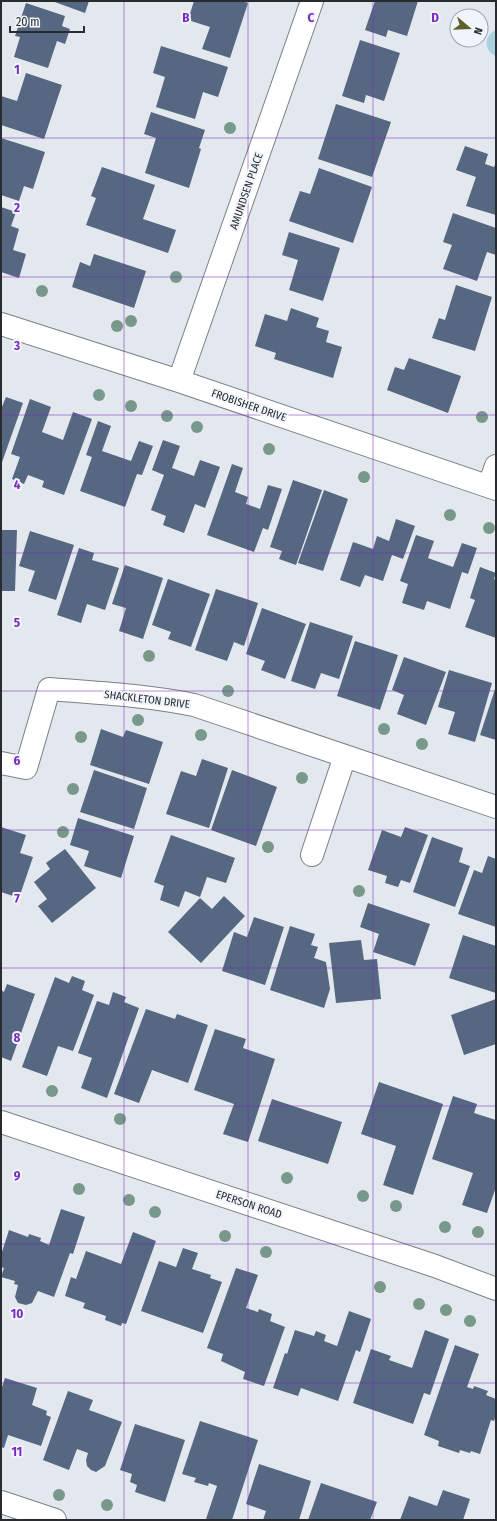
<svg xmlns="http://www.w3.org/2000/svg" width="497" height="1521" font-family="'Fira Sans Condensed',sans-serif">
<rect width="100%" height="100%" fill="#e3e8ef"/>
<path fill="#a9d4df" d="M496 30V56C483 51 484 35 496 30Z"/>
<path fill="#556781" d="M52 1H89L85 13Z
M194 1H242L248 3 230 58 202 49 210 27 188 20Z
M375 1H418L407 36 388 30 386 37 365 30Z
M26 3 65 16 62 26 70 29 65 44 57 41 48 68 14 57 20 37 15 36Z
M360 40 400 53 384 101 366 95 364 103 342 96Z
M161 46 228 67 218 97 203 92 195 119 156 107 165 77 153 73Z
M26 73 62 85 44 139 1 125V96L17 101Z
M336 104 391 122 372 177 318 159Z
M151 112 205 130 199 148 201 149 189 188 145 173 156 138 144 134Z
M1 138 45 152 33 189 24 186 19 201 1 195Z
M465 146 488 154 485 164 494 167 496 162V215L466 206 476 177 456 170Z
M102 167 155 185 143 219 176 230 168 253 86 225 96 198 91 196Z
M319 168 372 187 353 243 289 221 300 191 310 194Z
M1 207 16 212 11 226 19 229 13 250 26 254 19 278 1 272Z
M453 213 496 228V255L487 252 477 281 443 269 452 245 443 242Z
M289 232 340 248 323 301 289 290 298 260 282 255Z
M94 254 146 271 134 308 72 287 80 262 90 266Z
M456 285 492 297 475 351 432 338 439 318 445 320Z
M291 308 319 318 316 327 329 331 326 342 342 347 333 378 274 359 276 353 255 346 265 314 287 321Z
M409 358 461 376 448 413 387 390 395 367 404 370Z
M6 397 23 403 1 465V409Z
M30 399 51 407 42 432 63 440 73 412 92 419 64 495 42 487 44 481 28 475 24 484 12 479 20 457 11 454Z
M98 421 111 426 102 451 131 461 139 441 153 446 142 475 137 474 125 507 80 491 92 457 86 455Z
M163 440 180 446 172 468 194 476 200 460 220 467 205 508 195 504 184 533 163 525 166 516 151 510 164 475 152 470Z
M232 464 243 468 235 492 248 497 246 504 260 509 268 485 282 489 268 530 263 528 254 552 207 535Z
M293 480 322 490 296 565 279 559 282 551 270 547Z
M324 490 348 499 323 571 298 563Z
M396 519 415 526 403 559 392 555 383 581 365 575 360 587 340 580 353 542 373 549 377 536 389 541Z
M1 530H17L15 591H1Z
M30 531 74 545 56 600 28 591 35 571 19 566Z
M416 535 434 541 428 558 453 567 462 543 477 548 468 574 462 572 450 609 427 601 424 610 402 603 408 584 400 581Z
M79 548 94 553 92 560 119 568 105 610 87 604 81 623 57 615Z
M125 565 163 578 143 639 119 631 126 608 112 604Z
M480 567 496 573 494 579 496 580V638L465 627 475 600 470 598Z
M168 579 210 594 191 647 168 639 171 632 152 625Z
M216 589 258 603 244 646 234 642 227 661 195 650Z
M262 608 306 624 285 679 261 670 265 661 246 654Z
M310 622 353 636 339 679 321 673 315 689 291 681Z
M355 641 398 655 380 710 337 696Z
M404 657 446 672 426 725 397 714 404 695 392 690Z
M449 670 492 683 475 742 448 734 455 712 438 707Z
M496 686V740L480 735Z
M101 729 123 737 126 730 163 742 149 784 90 765Z
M202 759 228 768 209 828 166 814 181 771 196 776Z
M94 770 147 788 134 829 80 812Z
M232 770 277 787 256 846 211 830Z
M78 818 134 836 121 878 84 866 89 851 70 845Z
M1 827 26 835 20 853 33 857 19 898 1 892Z
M405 827 428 835 410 883 401 880 398 887 385 883 387 876 368 870 382 830 401 837Z
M171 835 235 858 226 883 207 877 200 897 185 891 179 907 160 900 164 886 154 882Z
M432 837 463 848 459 862 470 866 455 907 413 892Z
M65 849 96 888 52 923 38 906 47 899 34 882 50 869 46 863Z
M488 856 496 859V927L458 914 474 870 482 873Z
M224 896 245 916 201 963 168 932 200 898 212 909Z
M368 903 430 924 415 966 373 952 379 934 360 927Z
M254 917 284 927 265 985 222 971 234 932 247 937Z
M290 926 315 934 311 945 318 947 314 958 326 962 330 989 324 1008 270 990Z
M463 935 496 946V993L449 978Z
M361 940 364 960 377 959 381 999 336 1003 329 943Z
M72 976 85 981 82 990 94 995 73 1051 58 1046 47 1076 22 1067 55 977 69 983Z
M7 984 35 994 11 1061 1 1057V990L4 992Z
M113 992 126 997 124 1002 139 1008 107 1098 81 1088 92 1058 78 1053 97 1001 109 1005Z
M496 999V1044L464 1055 451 1015Z
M146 1009 175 1019 177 1014 208 1025 188 1083 152 1070 139 1103 114 1094Z
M215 1029 246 1039 243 1048 275 1059 248 1142 223 1134 234 1104 194 1090Z
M379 1082 443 1104 413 1195 383 1185 396 1146 361 1134Z
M453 1096 477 1104 474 1113 496 1120V1187L487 1213 462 1205 473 1173 432 1159Z
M272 1099 342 1122 328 1164 258 1141Z
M61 1209 85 1217 73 1254 70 1253 54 1297 38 1291 32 1303 26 1305 18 1303 15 1297 18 1285 14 1284 15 1281 1 1277 4 1268 1 1267V1255L9 1230 28 1237 29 1234 41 1238 40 1241 49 1245Z
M133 1232 156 1241 126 1324 122 1323 121 1326 105 1320 106 1316 83 1308 85 1303 65 1296 71 1277 76 1279 86 1251 121 1264Z
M183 1248 198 1253 192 1269 211 1275 210 1278 222 1282 203 1333 141 1311 159 1261 176 1267Z
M236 1268 258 1275 246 1308 258 1312 259 1309 272 1314 270 1321 285 1327 264 1386 243 1379 245 1372 221 1361 223 1354 207 1348Z
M349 1311 371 1319 360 1352 356 1350 338 1401 301 1388 298 1396 273 1388 285 1353 287 1354 295 1330 314 1336 316 1331 326 1335 324 1341 337 1346Z
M425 1330 449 1339 430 1395 424 1393 413 1424 353 1403 371 1349 391 1356 389 1360 412 1368Z
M455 1345 479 1354 467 1387 473 1389 474 1386 488 1391 486 1395 496 1399V1415L494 1421 491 1420 480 1454 471 1451 470 1453 460 1450 459 1453 438 1446 439 1441 424 1435Z
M5 1378 37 1388 32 1405 47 1411 46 1415 51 1417 41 1446 8 1435 4 1448 1 1447V1390Z
M68 1391 93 1400 89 1410 122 1422 105 1466 96 1472 91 1470 87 1466 86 1460 88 1453 77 1449 69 1470 43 1460Z
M200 1421 258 1440 232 1520 206 1519 217 1486 209 1483 208 1486 194 1482 196 1478 182 1474Z
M135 1424 185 1440 165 1502 135 1492 137 1485 130 1482 132 1474 120 1470Z
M259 1464 311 1481 299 1520H263L266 1511 246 1504Z
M321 1483 377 1502 370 1520H308Z
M443 1490 470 1499 463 1520H400L409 1496 437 1506Z"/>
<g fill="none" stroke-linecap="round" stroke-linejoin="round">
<g stroke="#7b8086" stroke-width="24">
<path id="minor" d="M1 324 179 381 496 489
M179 381 312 1
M489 486 496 466
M1 763 26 768 49 689C97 693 146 695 194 705L496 807
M312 855 345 756
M1 1122 435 1266 496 1289
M1 1502 55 1520"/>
</g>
<use href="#minor" stroke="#fff" stroke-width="22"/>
</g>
<g fill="#78988a">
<circle cx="230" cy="128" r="6"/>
<circle cx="176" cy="277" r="6"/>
<circle cx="42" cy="291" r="6"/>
<circle cx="131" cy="321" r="6"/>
<circle cx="117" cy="326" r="6"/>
<circle cx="99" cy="395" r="6"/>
<circle cx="131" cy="406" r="6"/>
<circle cx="167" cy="416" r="6"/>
<circle cx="482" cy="417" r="6"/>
<circle cx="197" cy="427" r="6"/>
<circle cx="269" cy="449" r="6"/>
<circle cx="364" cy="477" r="6"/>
<circle cx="450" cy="515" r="6"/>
<circle cx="489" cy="528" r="6"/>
<circle cx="149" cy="656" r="6"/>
<circle cx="228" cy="691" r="6"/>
<circle cx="138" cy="720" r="6"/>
<circle cx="384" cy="729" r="6"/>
<circle cx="201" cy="735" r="6"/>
<circle cx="81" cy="737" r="6"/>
<circle cx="422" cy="744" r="6"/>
<circle cx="302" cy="778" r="6"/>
<circle cx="73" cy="789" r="6"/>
<circle cx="63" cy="832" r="6"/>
<circle cx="268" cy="847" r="6"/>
<circle cx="359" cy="891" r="6"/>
<circle cx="52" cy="1091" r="6"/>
<circle cx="120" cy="1119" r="6"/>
<circle cx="287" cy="1178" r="6"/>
<circle cx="79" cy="1189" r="6"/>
<circle cx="363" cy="1196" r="6"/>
<circle cx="129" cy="1200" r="6"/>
<circle cx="396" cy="1206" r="6"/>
<circle cx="155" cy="1212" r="6"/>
<circle cx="445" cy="1227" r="6"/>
<circle cx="478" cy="1232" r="6"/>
<circle cx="225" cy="1236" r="6"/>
<circle cx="266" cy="1252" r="6"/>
<circle cx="380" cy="1287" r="6"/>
<circle cx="419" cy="1304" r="6"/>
<circle cx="446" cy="1310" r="6"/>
<circle cx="470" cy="1321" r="6"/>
<circle cx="59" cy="1495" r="6"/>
<circle cx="107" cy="1505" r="6"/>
</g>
<path fill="none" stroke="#7b2cbf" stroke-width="1" stroke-opacity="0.55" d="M124 1V1520M248 1V1520M373 1V1520M1 138H496M1 277H496M1 415H496M1 553H496M1 691H496M1 830H496M1 968H496M1 1106H496M1 1244H496M1 1383H496"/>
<g text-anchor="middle" stroke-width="4" stroke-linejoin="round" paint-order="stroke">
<g font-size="11" fill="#292b2e" stroke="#f0f5fc">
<text transform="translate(246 191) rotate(-71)" y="4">AMUNDSEN PLACE</text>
<text transform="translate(249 405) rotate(19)" y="4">FROBISHER DRIVE</text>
<text transform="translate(147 699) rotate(7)" y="4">SHACKLETON DRIVE</text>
<text transform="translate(249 1204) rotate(18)" y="4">EPERSON ROAD</text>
</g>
</g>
<g font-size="13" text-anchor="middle" font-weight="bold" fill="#7b2cbf" stroke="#f0f5fc" stroke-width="4" stroke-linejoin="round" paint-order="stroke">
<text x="186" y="22">B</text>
<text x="311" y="22">C</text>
<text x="435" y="22">D</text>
<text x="17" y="74">1</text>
<text x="17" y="212">2</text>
<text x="17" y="350">3</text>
<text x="17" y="489">4</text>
<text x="17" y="627">5</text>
<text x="17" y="765">6</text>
<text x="17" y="903">7</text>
<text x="17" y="1042">8</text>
<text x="17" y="1180">9</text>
<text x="17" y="1318">10</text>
<text x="17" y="1456">11</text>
</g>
<rect width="497" height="1521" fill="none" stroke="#292b2e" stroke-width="4"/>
<g transform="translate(469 28) rotate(109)"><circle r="19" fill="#f0f5fc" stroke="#a0a4aa"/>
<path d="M0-3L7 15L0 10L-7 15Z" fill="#605e2a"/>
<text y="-6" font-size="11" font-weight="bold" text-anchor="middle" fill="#292b2e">N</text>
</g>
<path d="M10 26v6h74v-6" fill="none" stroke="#292b2e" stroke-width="2"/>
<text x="16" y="26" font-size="12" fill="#292b2e" stroke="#f0f5fc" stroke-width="3" paint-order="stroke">20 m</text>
</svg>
